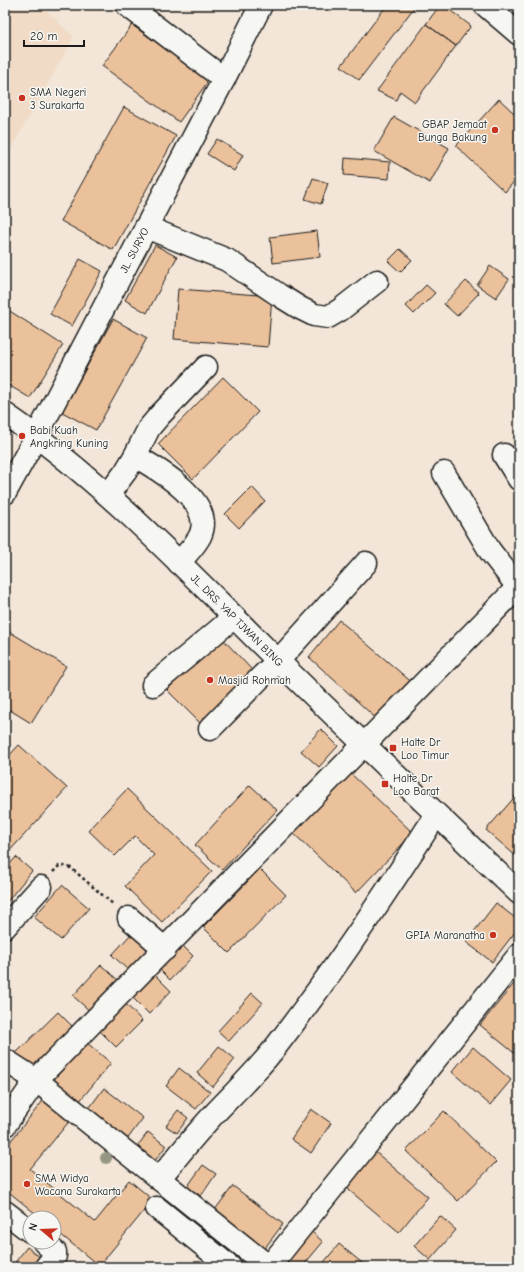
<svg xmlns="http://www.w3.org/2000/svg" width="524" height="1272" font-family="'Comic Neue',sans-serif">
<rect width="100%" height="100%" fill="#f3e6d8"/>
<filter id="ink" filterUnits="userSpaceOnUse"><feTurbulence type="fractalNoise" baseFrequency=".025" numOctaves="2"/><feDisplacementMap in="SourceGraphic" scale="8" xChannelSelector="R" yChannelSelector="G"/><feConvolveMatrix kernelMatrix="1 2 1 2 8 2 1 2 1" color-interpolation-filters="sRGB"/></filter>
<g filter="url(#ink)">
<path fill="#f1dbc6" d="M5 5H41L74 37 5 160Z"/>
<path fill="#ebc19b" stroke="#1c1c1c" d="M387 5H416L359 80 341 66Z
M440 5H443L471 26 456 46 426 24Z
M426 24 456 46 415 102 400 91 396 100 377 91Z
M132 25 209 80 179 122 102 66Z
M499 99 514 113 519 107V176L505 192 456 146Z
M124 107 176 136 113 250 61 221Z
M394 117 449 148 430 183 374 151Z
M217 139 243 155 234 171 207 154Z
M345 158 390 162 389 179 344 175Z
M313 178 328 183 321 204 305 199Z
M317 231 320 257 273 263 270 237Z
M155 245 177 257 147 313 125 300Z
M400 249 412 260 400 272 388 261Z
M80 259 102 271 72 326 50 314Z
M490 266 509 279 496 298 477 285Z
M466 281 479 293 457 316 444 304Z
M426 285 435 293 414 314 406 306Z
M178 289 272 296 268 347 174 339Z
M5 308 63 345 30 398 5 383Z
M113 319 147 338 96 430 62 412Z
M223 377 258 412 193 479 158 444Z
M252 487 265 501 239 528 225 514Z
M339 620 415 685 381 723 309 657Z
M5 629 66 666 31 723 5 707Z
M221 637 253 671 200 723 167 690Z
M321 729 338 746 319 767 301 751Z
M19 745 67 788 5 856V760Z
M347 770 413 833 356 893 290 830Z
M250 785 277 810 222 870 195 845Z
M127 789 212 871 162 922 125 886 154 855 135 836 115 856 88 830Z
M519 792V856L517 857 486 830Z
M16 857 32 871 5 904V870Z
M260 869 286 895 229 953 203 927Z
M62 885 89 908 61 940 34 917Z
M496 903 519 921V927L492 962 466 942Z
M131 934 149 950 130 972 112 955Z
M179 942 193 956 170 980 156 966Z
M101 965 120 982 92 1013 73 996Z
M152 972 171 991 149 1014 130 995Z
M517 980 519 982V1057L480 1025Z
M252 993 263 1003 229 1041 218 1031Z
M124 1002 142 1021 116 1047 98 1029Z
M58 1012 73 1027 30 1069 15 1054Z
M86 1042 111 1063 78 1103 52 1082Z
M219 1046 235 1059 213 1087 197 1073Z
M473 1047 511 1080 490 1105 452 1072Z
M179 1068 210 1092 196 1109 166 1086Z
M104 1088 143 1118 126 1141 87 1111Z
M46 1097 72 1118 30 1169 95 1222 129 1180 153 1200 99 1266 54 1229V1218H41L5 1189V1148Z
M311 1109 331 1123 311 1153 291 1139Z
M178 1110 188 1118 177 1133 166 1126Z
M444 1111 496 1162 458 1201 406 1151Z
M148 1132 166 1146 154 1162 136 1148Z
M373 1150 428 1197 399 1232 343 1185Z
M203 1165 216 1174 201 1196 187 1187Z
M233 1186 283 1224 264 1249 214 1211Z
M440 1216 456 1230 430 1260 414 1246Z
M311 1231 323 1242 302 1267H292L285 1261Z
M339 1244 367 1267H320Z
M27 1247 41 1258 33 1267H16L13 1265Z"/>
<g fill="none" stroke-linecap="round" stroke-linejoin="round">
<g stroke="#1c1c1c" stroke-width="25">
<g id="minor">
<path d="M127 5 224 79"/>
<path d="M485 5 519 34"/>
<path d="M146 227 227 260 279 295 300 308 314 315 328 317 340 310 377 281"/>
<path id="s1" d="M5 414C99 478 182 565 262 645 347 729 433 811 519 893"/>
<path d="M504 455 519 479"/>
<path d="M135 456 149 428 160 415 206 367"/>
<path d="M444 473 490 551 518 587"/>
<path d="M108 495 126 471 135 456C158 469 216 502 200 536 195 546 186 554 179 563"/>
<path d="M153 685 234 617"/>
<path d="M210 729 263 675 278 661 366 563"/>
<path d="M129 918 165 949"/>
<path d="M5 927 41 887"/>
<path d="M5 1060 36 1080 269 1267"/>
<path d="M5 1125 36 1080 519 586"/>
<path d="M159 1179C178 1156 196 1133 216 1112 236 1091 256 1072 274 1049 332 974 385 895 436 815"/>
<path d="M157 1208 230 1267"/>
<path d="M5 1212 30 1231"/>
<path d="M44 1242 55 1252V1256L46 1267"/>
<path d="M269 1267 519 955"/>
</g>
</g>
<g stroke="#1c1c1c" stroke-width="25">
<g id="major">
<path id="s2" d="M5 493 37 435 224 79 261 5"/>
</g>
</g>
<path stroke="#1c1c1c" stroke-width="2.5" stroke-dasharray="3 3" stroke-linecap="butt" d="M53 872 59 866H64L71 868 114 905"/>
<use href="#minor" stroke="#f6f6f2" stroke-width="22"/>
<use href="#major" stroke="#f6f6f2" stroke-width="22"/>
</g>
<circle fill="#979683" cx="106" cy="1158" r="6"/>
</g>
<g fill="#c8321e" stroke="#f6f6f2" stroke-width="1.5">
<circle cx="22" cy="98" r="4"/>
<circle cx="495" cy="130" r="4"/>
<circle cx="22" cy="436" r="4"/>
<circle cx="210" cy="680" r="4"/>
<rect x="389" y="744" width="8" height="8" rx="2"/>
<rect x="381" y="780" width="8" height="8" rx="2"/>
<circle cx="493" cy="935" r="4"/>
<circle cx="27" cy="1184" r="4"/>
</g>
<g text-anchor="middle" stroke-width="3" stroke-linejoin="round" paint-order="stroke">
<g font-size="11" fill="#1c1c1c" stroke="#f6f6f2" text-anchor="start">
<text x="30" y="96">SMA Negeri<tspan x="30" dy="13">3 Surakarta</tspan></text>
<text x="487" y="128" text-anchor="end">GBAP Jemaat<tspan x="487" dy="13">Bunga Bakung</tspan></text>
<text x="30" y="434">Babi Kuah<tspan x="30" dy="13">Angkring Kuning</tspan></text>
<text x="218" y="684">Masjid Rohmah</text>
<text x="401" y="746">Halte Dr<tspan x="401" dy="13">Loo Timur</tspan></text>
<text x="393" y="782">Halte Dr<tspan x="393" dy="13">Loo Barat</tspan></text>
<text x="485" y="939" text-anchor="end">GPIA Maranatha</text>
<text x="35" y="1182">SMA Widya<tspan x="35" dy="13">Wacana Surakarta</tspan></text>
</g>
<g font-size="11" fill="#1c1c1c" stroke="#f6f6f2">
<text dy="4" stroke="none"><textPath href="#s2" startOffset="275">JL. SURYO</textPath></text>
<text dy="4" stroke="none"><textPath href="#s1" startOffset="311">JL. DRS. YAP TJWAN BING</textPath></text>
</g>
</g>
<rect width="524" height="1272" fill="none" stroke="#f6f6f2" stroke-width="20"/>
<rect x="10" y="10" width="504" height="1252" fill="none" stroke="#1c1c1c" stroke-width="1.5" filter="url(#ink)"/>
<g transform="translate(42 1230) rotate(289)"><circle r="19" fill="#f6f6f2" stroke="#9f9f9c"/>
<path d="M0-3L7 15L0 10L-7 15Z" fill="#c8321e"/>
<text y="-6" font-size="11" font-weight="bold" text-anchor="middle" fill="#1c1c1c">N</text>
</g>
<path d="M24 40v6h60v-6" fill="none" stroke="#1c1c1c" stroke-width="2"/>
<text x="30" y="40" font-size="12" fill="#1c1c1c" stroke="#f6f6f2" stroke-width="3" paint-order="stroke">20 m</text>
</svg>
